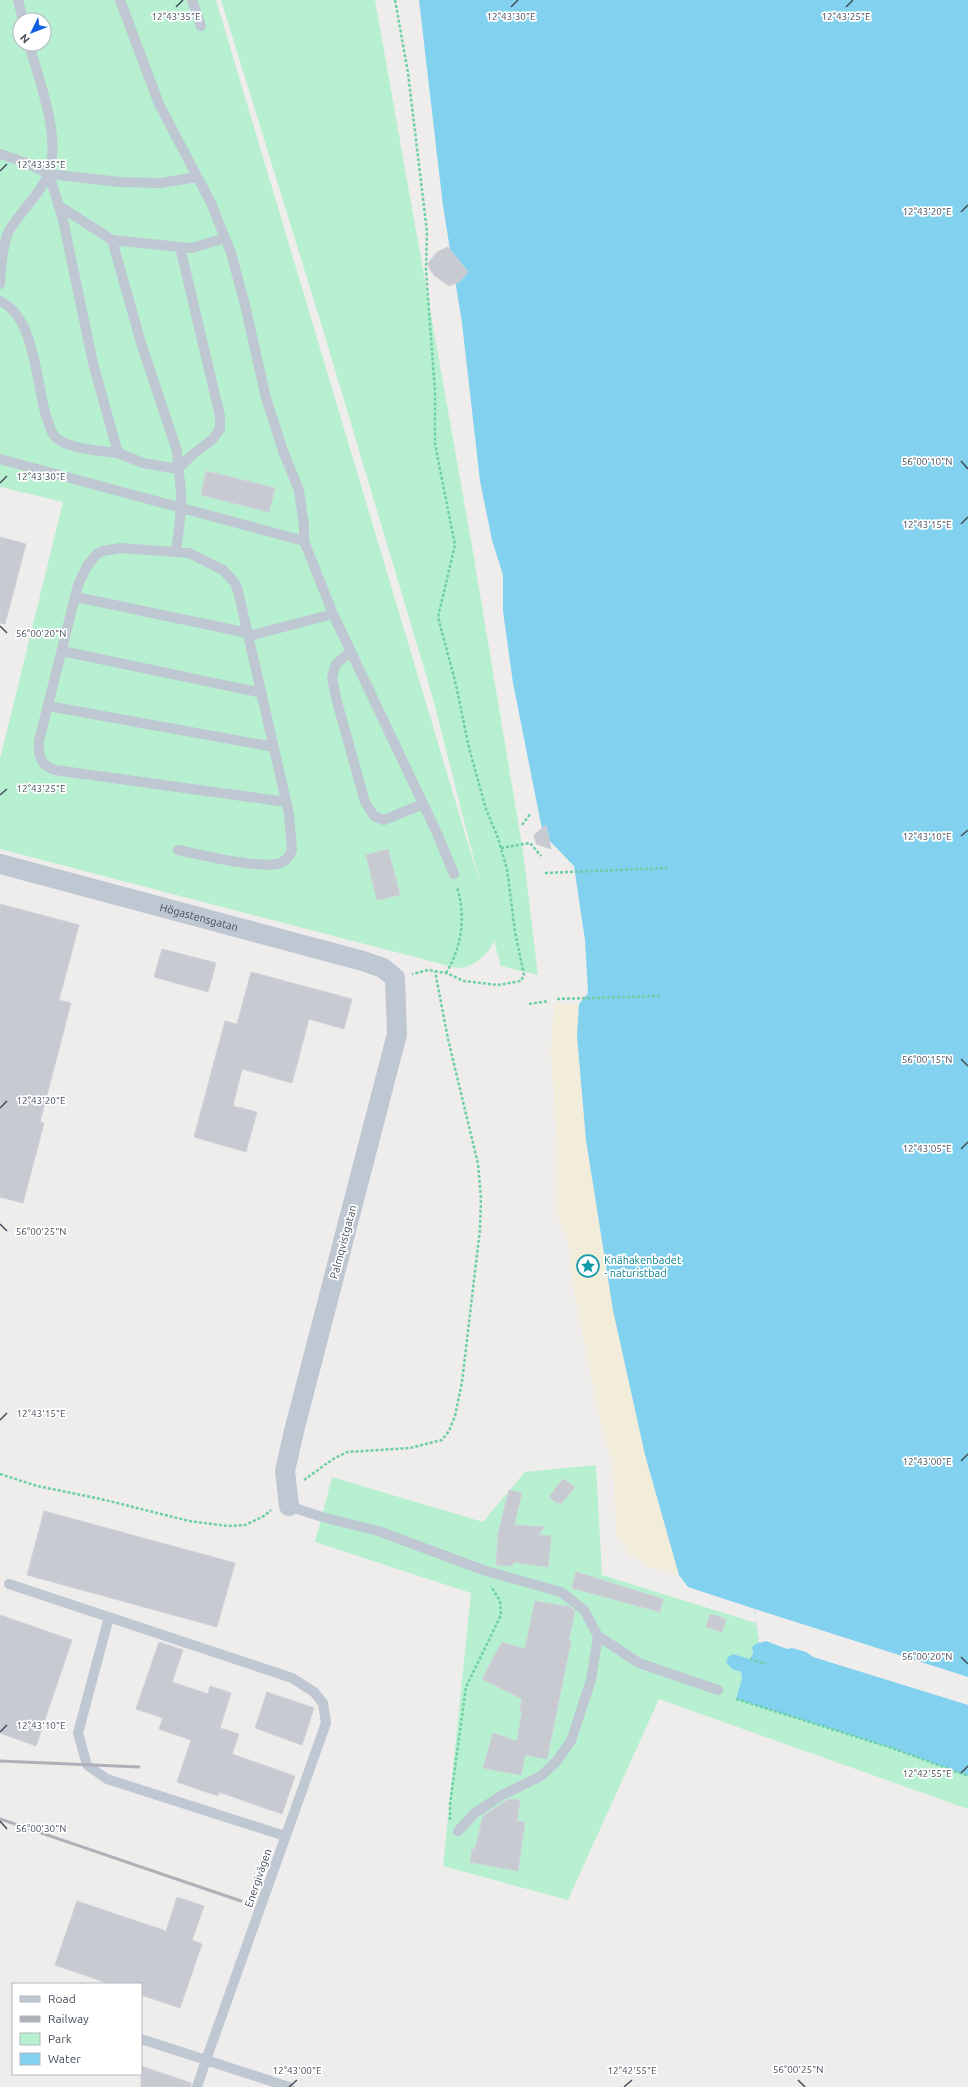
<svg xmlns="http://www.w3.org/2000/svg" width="968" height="2087" font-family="Ubuntu,sans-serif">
<rect width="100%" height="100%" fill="#efecec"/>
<path fill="#b7f0d0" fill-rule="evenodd" d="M0 0H216L481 887 432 695 324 333 221 0H375L471 540 523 851 538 975 501 966 494 941C488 955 473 968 457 968L0 849V759L63 502 0 487ZM20 20H44V44H20Z
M596 1465 602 1575 756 1623 759 1643 752 1650 753 1653 750 1659 733 1654 728 1657 726 1661 732 1669 741 1672 742 1679 892 1748 968 1776V1809L659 1699 568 1900 443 1866 471 1593 315 1542 332 1477 483 1522 525 1472Z"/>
<path fill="#f2ecdb" d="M554 1004H579L577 1036 586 1140 613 1310 646 1457 679 1575 647 1566 628 1553 617 1536 612 1461 603 1435 574 1292 568 1240 557 1214V1148L551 1052Z"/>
<path fill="#81d1ef" d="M419 0H968V1776L892 1748 736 1699 742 1679 741 1672 732 1669 726 1662 728 1657 733 1654 750 1659 753 1653 752 1647 759 1642 755 1609 688 1587 679 1575 645 1455 613 1310 586 1140 577 1036 579 1004 588 993 585 940 574 866 543 834 513 683 503 611V575L492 540 480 481 462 323 443 206Z"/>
<path fill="#efecec" d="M755 1609 968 1677V1705L813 1657 806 1652 792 1648 787 1649 766 1641 759 1643Z"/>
<path fill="#c8cad2" stroke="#cfd1d8" d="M448 247 468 272 459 282 449 286 435 276 430 270 428 263 437 252Z
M206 471 275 488 269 512 201 495Z
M0 537 26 544 5 624 0 623Z
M546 825 551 849 536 844 534 835Z
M388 849 400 895 377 900 366 855Z
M0 904 79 925 59 1000 71 1003 40 1122 44 1123 23 1203 0 1197Z
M162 949 216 963 208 992 154 977Z
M251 972 352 999 344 1029 309 1019 292 1083 242 1069 233 1106 257 1112 246 1152 194 1137 225 1021 237 1024Z
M563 1479 575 1487 562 1503H557L549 1497Z
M509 1490 522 1493 514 1525 545 1527 538 1535 551 1536 548 1567 513 1562V1566L496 1565 498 1534Z
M44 1511 235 1563 217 1627 27 1575Z
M576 1572 663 1599 660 1612 572 1588Z
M535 1601 570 1607 575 1611 569 1640 571 1641 547 1759 525 1755 521 1775 483 1768 493 1733 517 1741 522 1711H520L522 1699 482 1679 502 1642 525 1649Z
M710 1614 726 1619 722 1632 706 1627Z
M0 1615 72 1640 36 1746 0 1733Z
M159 1642 183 1650 172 1682 208 1694 210 1686 231 1693 220 1728 239 1734 232 1754 295 1776 282 1814 219 1792 218 1796 177 1782 191 1740 159 1729 163 1718 136 1709Z
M267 1692 314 1708 302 1745 255 1728Z
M509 1799 520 1800 517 1821 525 1822 518 1871 470 1862 472 1849H475L483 1816Z
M177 1897 204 1906 192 1940 202 1944 180 2008 141 1995V1984H110L55 1965 77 1901 166 1931Z
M141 2066 191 2083V2087H141Z"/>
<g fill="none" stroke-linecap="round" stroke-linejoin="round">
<path stroke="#6dcfa5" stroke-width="2.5" stroke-dasharray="3 2" stroke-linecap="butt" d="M395 0 408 73 427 232 426 270 435 392V444L455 545 438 617 456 685 469 748 486 809 498 838 507 869 515 932 524 975 521 981 498 985 464 981 446 973 428 970 412 974
M522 825 531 813
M501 848 530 843 541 856
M545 873 669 868
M446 973C462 947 466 916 457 887
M557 999 660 996
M529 1004 548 1001
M0 1474 37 1486 101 1499 189 1521 228 1526 245 1525 264 1516 271 1510
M304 1480 333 1459 347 1452 410 1448 442 1440 449 1431 455 1416 462 1382 480 1229 481 1198 478 1164 448 1039 435 971
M750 1659 766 1664
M736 1699 892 1748 968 1776
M450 1820V1804L466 1687 501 1615 500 1601 491 1586"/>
<path stroke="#bec7d2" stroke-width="10" d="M18 0 23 20
M120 0 159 104 211 203 231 253 245 305 266 398 283 451 299 490 304 526V541L333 614 436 831 454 874
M192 0 201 26
M0 154 24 162 49 174 120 182 161 183 197 177
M49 174 63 220 93 363 118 453 143 463 178 469 177 451 141 343 112 240 58 205
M112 240 180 247 220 416V429L212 440 193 454 178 469C184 497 180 523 176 551
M180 247 192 248 225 238
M0 284C1 268 2 248 8 233 17 215 44 190 49 172 61 135 39 81 29 44
M0 301C35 317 36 382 46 416 49 423 50 432 56 438 70 449 101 451 118 453
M0 459 304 541
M76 597 248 633
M249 636 333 614
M62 651 262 693
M350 652 336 664 332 677 336 698 365 802 374 816 384 820 423 804
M48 706 274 747
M178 850C203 855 254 868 277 864 285 862 290 857 292 849L289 814 238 591 235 583 223 570 189 553 121 548 102 551 96 555 87 566 78 585 39 741C38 755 40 765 55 770L286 802
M289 1506 322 1517 378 1531 486 1571 561 1592 584 1610 598 1636 591 1680 571 1741 556 1762 541 1776 502 1795 475 1813 458 1831
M9 1584 292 1678 314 1692 323 1703 326 1723 206 2060 141 2039
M109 1617 78 1733 87 1765 107 1779 285 1836
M598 1636 639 1663 718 1690
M197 2087 206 2060 289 2087"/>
<path stroke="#bec7d2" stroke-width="20" id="s1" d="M0 864 363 961 383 968 395 978 397 1034 294 1431 285 1471 289 1506"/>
<path stroke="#aeb1b7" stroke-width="3" d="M0 1761 139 1767
M0 1819 241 1901"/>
</g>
<path fill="none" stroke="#444e5a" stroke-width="1.5" d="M176 7 183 0M511 7 518 0M846 7 853 0M0 171 7 164M961 212 968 205M961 461 968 469M0 483 7 476M961 524 968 517M0 626 7 633M0 795 7 789M961 836 968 830M961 1059 968 1066M0 1108 7 1101M961 1149 968 1142M0 1224 7 1231M0 1420 7 1413M961 1461 968 1454M961 1657 968 1664M0 1732 7 1725M961 1773 968 1766M0 1821 7 1829M798 2080 805 2087M289 2087 297 2080M624 2087 632 2080"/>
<defs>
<g id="sight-ring" transform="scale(1.15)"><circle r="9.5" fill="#fff" stroke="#0f9aa8" stroke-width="1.5"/><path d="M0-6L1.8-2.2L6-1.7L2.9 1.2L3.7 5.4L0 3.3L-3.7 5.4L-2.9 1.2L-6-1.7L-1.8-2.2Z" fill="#0f9aa8"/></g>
</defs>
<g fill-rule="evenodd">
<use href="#sight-ring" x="588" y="1266"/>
</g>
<g text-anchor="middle" stroke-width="3.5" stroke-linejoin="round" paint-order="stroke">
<g font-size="11" fill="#444e5a" stroke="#fff">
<text dy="4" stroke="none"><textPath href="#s1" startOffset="206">Högastensgatan</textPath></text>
<text transform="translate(343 1242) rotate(-75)" y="4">Palmqvistgatan</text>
<text transform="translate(258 1878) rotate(-71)" y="4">Energivägen</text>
</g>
<g font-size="11" fill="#0d838f" stroke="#fff" text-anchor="start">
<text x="604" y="1264">Knähakenbadet<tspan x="604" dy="13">- naturistbad</tspan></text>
</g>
</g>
<g font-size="10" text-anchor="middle" fill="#444e5a" stroke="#fff" stroke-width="3.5" stroke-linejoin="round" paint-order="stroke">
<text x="176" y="20">12°43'35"E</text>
<text x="511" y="20">12°43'30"E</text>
<text x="846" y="20">12°43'25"E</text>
<text x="41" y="168">12°43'35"E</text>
<text x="927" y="215">12°43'20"E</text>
<text x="927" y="465">56°00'10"N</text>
<text x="41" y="480">12°43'30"E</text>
<text x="927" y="528">12°43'15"E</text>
<text x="41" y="637">56°00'20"N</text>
<text x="41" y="792">12°43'25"E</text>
<text x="927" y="840">12°43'10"E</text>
<text x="927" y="1063">56°00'15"N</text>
<text x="41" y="1104">12°43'20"E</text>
<text x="927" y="1152">12°43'05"E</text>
<text x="41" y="1235">56°00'25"N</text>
<text x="41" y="1417">12°43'15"E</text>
<text x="927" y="1465">12°43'00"E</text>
<text x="927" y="1660">56°00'20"N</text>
<text x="41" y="1729">12°43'10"E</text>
<text x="927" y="1777">12°42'55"E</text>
<text x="41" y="1832">56°00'30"N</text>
<text x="798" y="2073">56°00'25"N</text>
<text x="297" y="2074">12°43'00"E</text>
<text x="632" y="2074">12°42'55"E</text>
</g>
<rect x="12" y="1983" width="130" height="92" fill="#ffffff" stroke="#b4b8bd"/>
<rect x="20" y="1996" width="20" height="6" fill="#bec7d2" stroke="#b4b8bd"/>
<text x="48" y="2003" font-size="12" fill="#444e5a">Road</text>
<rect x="20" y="2016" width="20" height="6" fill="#aeb1b7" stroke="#b4b8bd"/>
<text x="48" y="2023" font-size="12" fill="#444e5a">Railway</text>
<rect x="20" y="2033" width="20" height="12" fill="#b7f0d0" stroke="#b4b8bd"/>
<text x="48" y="2043" font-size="12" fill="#444e5a">Park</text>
<rect x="20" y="2053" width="20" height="12" fill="#81d1ef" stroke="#b4b8bd"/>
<text x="48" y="2063" font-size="12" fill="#444e5a">Water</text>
<g transform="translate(32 32) rotate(227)"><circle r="19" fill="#ffffff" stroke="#b4b8bd"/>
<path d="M0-3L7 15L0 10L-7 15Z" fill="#115fe4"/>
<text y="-6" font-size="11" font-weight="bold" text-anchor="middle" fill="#444e5a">N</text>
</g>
</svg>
